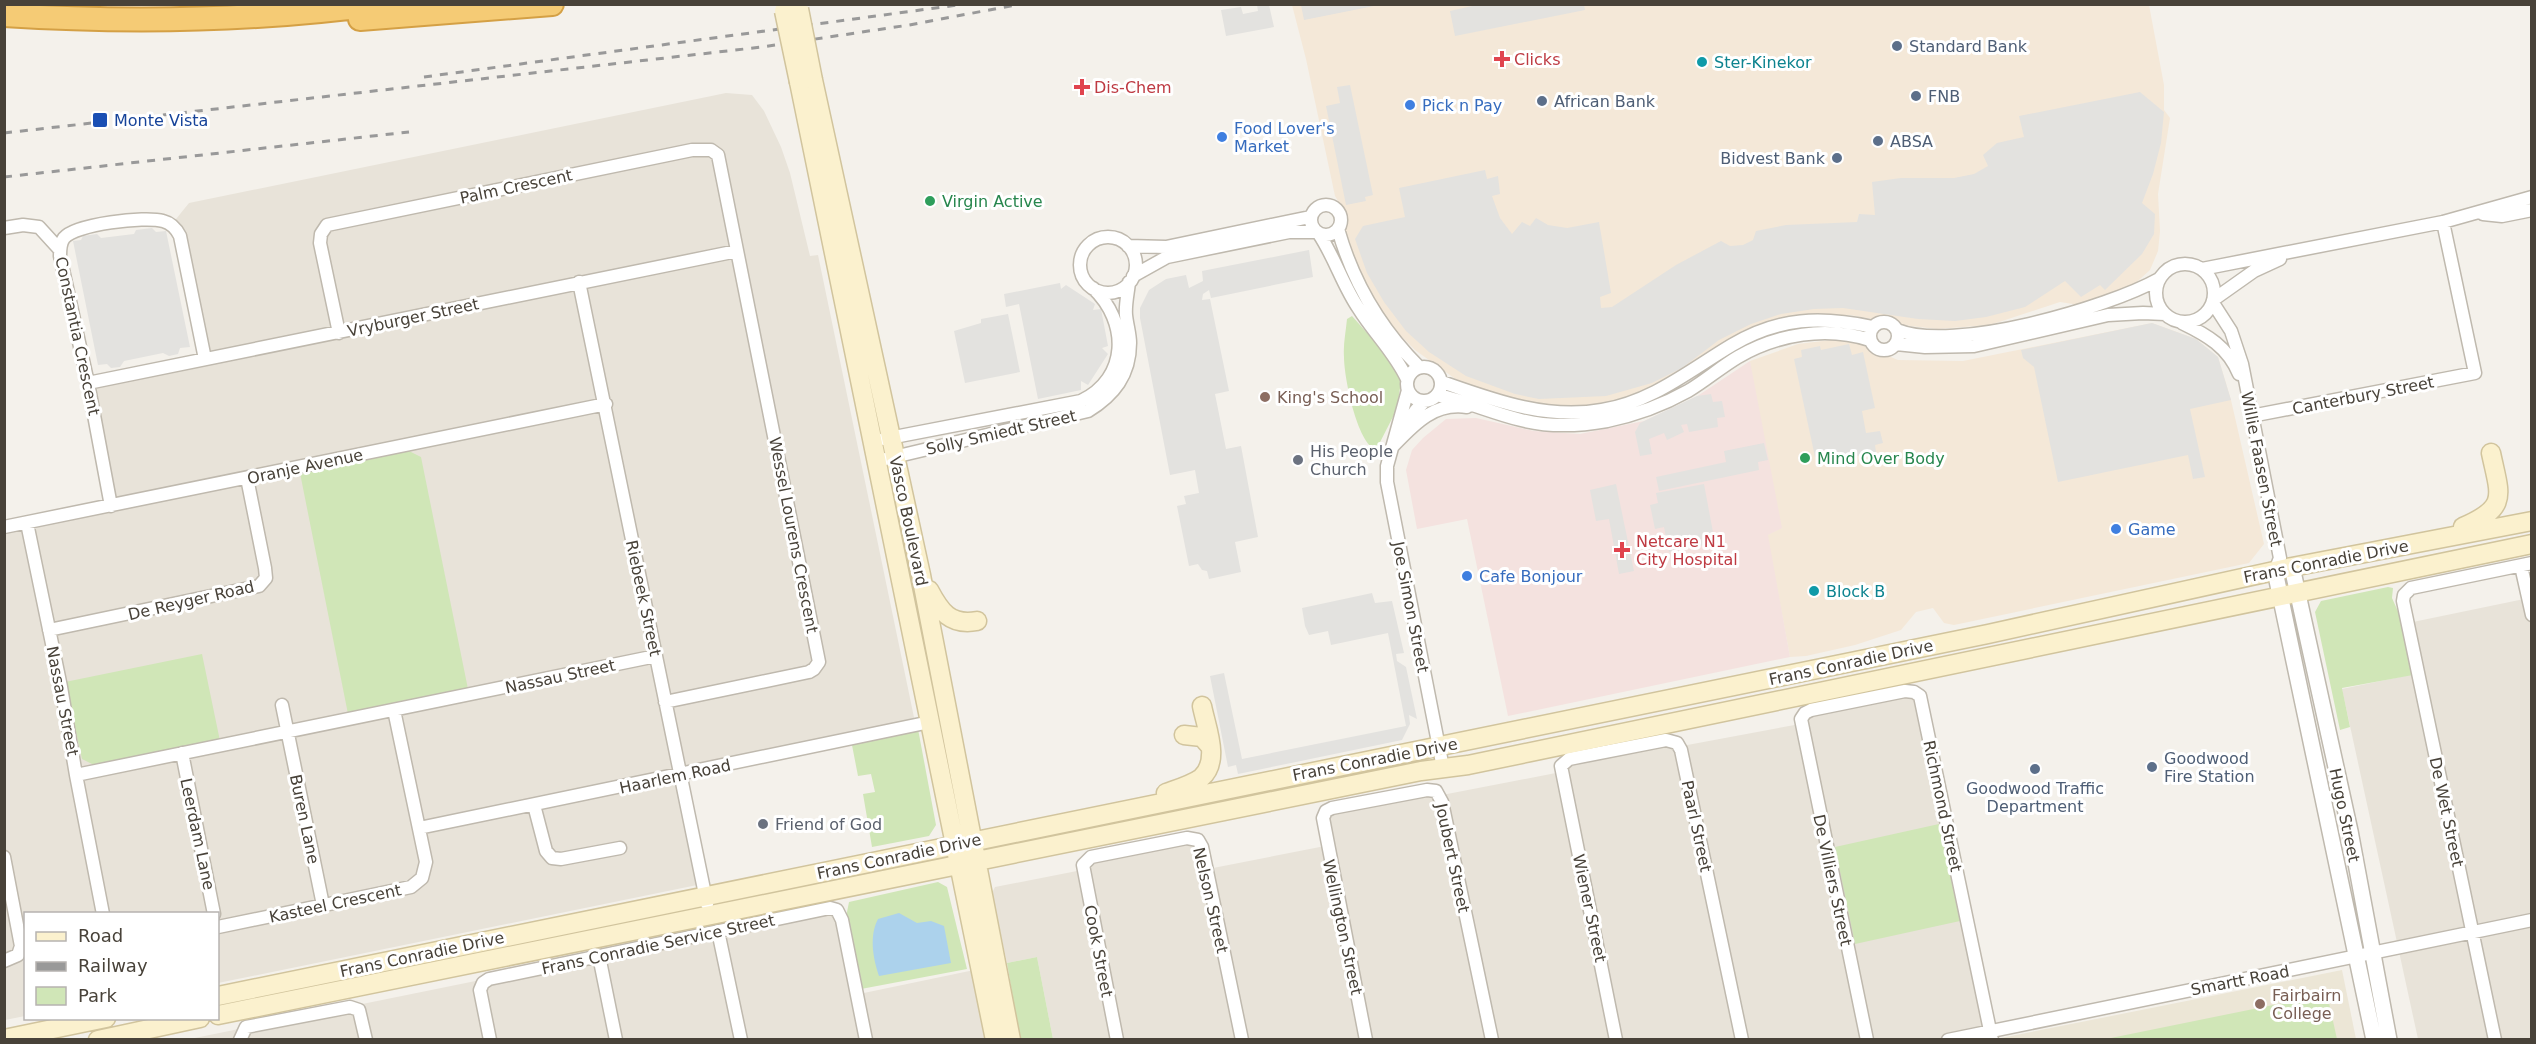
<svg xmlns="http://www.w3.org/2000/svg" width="2536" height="1044" font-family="'DejaVu Sans',sans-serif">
<rect width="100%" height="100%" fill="#f4f1eb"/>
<path fill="#e8e3d9" d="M726 93 752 95 764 111 781 147 790 173 810 256 818 255 916 727 680 775 702 884 218 983V914H26L25 1016 5 1020V525L110 503 85 383 205 358 172 224 189 203Z
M2529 598 2532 610 2531 1039H2418L2342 689 2419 673 2408 623Z
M1914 691 1992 1039H1053L1037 957 1007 963 992 893 995 887 1082 870V865L1193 837 1208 869 1325 846 1323 814 1427 788 1442 795 1561 772V765L1666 739 1682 746 1800 724 1802 716Z
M836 908 859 994 979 969 994 1040H185Z"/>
<path fill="#f4e8d8" d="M1292 5H2149L2164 85V110L2170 118 2158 194 2160 231 2158 251 2150 270 2129 289 2079 305 2060 302 1990 325 1937 329 1910 326 1850 315 1802 317 1782 321 1661 385 1621 400 1593 405 1558 406 1538 405 1478 390 1454 378 1415 350 1393 328 1370 296 1352 255 1338 201 1335 196 1306 59Z
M2152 323 2196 339 2218 357 2231 400 2264 544 2249 563 1954 625 1944 623 1933 608 1916 612 1901 630 1855 645 1806 656 1790 657 1767 535 1750 361 1798 344 1831 340 1858 343 1898 360 1963 361Z"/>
<path fill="#ece6d6" d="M2342 970 2356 1039 2001 1038Z"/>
<path fill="#f4e2df" d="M1750 361 1782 528 1768 535 1790 657 1508 716 1467 519 1417 529 1406 470 1412 450 1423 438 1446 419 1476 418 1534 431 1580 434 1644 421 1696 397Z"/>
<path fill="#d0e6b7" d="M1352 316 1391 360 1401 381 1397 409 1376 450C1357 443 1344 377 1344 357 1343 344 1346 331 1347 319Z
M409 451 421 457 468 689 348 714 300 473Z
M2388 587 2393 588 2392 598 2400 616 2413 675 2342 688 2350 727 2340 730 2315 612 2321 601Z
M202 654 220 741 94 765 82 759 65 682Z
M918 729 936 825 929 836 872 847 863 794 875 792 871 774 858 776 851 740Z
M1939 824 1960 921 1855 944 1835 847Z
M938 882 947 887 967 969 861 989 846 917 849 902Z
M1037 957 1053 1039H1020L1007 963Z
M2327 994 2337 1039H2106Z"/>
<path fill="#e3e2df" d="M1481 4 1584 5 1585 10 1455 36 1450 11Z
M1257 5H1269L1274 27 1226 36 1221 10 1241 7 1243 14 1258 11Z
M1301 5V4L1379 5 1304 20Z
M1350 85 1373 195 1365 197 1366 201 1346 205 1326 106 1340 103 1337 87Z
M2140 92 2164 112 2161 143 2153 174 2142 203 2155 214 2154 234 2142 254 2105 290 2100 285 2081 297 2065 281 2025 307 1986 317 1955 321 1918 319 1843 308 1814 309 1781 314 1751 324 1719 340 1682 368 1652 383 1606 396 1539 399 1515 394 1466 376 1429 352 1406 331 1384 302 1367 273 1355 239 1363 226 1405 217 1399 188 1485 170 1487 179 1498 176 1500 194 1492 196 1500 218 1512 234 1522 222 1530 226 1536 218 1548 225 1567 228 1599 222 1611 293 1600 297 1601 308 1612 307 1676 265 1721 241 1730 246 1743 245 1753 240 1756 231 1786 225 1857 222 1859 214 1875 215 1872 182 1901 178H1954L1974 174 1988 166 1983 155 1997 143 2024 137 2019 116Z
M152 228 156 232 166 231 190 347 180 348 178 354 169 356 163 353 124 361 120 367 111 368 107 364 98 365 73 241 81 240 83 236 97 234 101 238 134 234 136 230Z
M1309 250 1313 277 1211 298 1209 290 1203 294 1202 300 1210 299 1229 391 1215 394 1226 449 1241 446 1258 537 1235 542 1241 572 1209 579 1207 571 1202 570 1198 564 1189 566 1177 506 1186 504 1184 496 1199 493 1195 470 1170 475 1140 318V308L1149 290 1166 279 1186 275 1189 288 1203 281 1202 271Z
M1060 283 1061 289 1066 285 1095 304 1093 310 1101 309 1108 346 1102 348 1108 354 1088 385 1081 381V390L1038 399 1019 304 1006 307 1004 294Z
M1008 314 1020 372 965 383 954 331 981 323V319Z
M2152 323 2196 339 2218 357 2231 400 2190 409 2205 477 2193 479 2188 455 2058 482 2034 367 2023 358 2021 350Z
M1849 344 1852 355 1863 352 1875 408 1862 411 1866 433 1880 431 1883 443 1875 445 1876 452 1824 463 1823 455 1815 457 1794 359 1802 357 1801 350 1820 346 1821 350Z
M1711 394 1713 402 1722 401 1725 417 1717 418 1718 427 1689 432 1687 424 1681 425 1684 432 1667 440 1664 433 1649 439 1652 454 1640 456 1635 432 1640 423 1697 396Z
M1764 443 1768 460 1758 462 1759 470 1659 491 1656 477 1726 462 1724 451Z
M1616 484 1634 571 1619 574 1609 519 1596 521 1590 490Z
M1704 484 1715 543 1669 552 1664 527 1655 529 1650 505 1658 503 1656 493Z
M1372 593 1375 603 1392 601 1404 653 1396 654 1397 661 1406 667 1417 719 1409 715 1410 724 1402 740 1238 774 1236 765 1228 767 1210 676 1224 673 1242 759 1406 726 1388 633 1331 645 1328 631 1309 635 1305 626 1302 608Z"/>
<path fill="#acd2ec" d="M899 913 917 923 931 921 944 926 951 963 879 976C873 958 869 936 878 919Z"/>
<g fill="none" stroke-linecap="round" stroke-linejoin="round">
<g stroke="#bfb9ae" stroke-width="15">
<path id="minor" d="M1311 220a15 15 0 1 1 30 0a15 15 0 1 1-30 0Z
M2483 214 2502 216 2532 210
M4 228 23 225 39 227 60 250
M1338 229C1353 282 1380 328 1419 367
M1319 234C1335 258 1343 286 1359 309 1374 333 1395 353 1407 379
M1080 265a28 28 0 1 1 56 0a28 28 0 1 1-56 0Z
M1128 246 1166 247 1310 217
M2156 293a29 29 0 1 1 58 0a29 29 0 1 1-58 0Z
M2202 269 2443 222 2532 197
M1133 276 1167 257 1289 232H1316
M579 282 707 904
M2213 300 2254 271 2280 259
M2213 303 2231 331 2242 364 2280 558 2275 571
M1870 336a14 14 0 1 1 28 0a14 14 0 1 1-28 0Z
M2182 323C2207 335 2228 347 2239 374
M1897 330C1953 353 2107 308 2159 279
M339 333 320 243 321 234 327 225 692 150H711L718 155 819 662 814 669 809 672 665 702
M1896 344 1925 347 1974 346 2108 315 2143 313 2165 314
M1407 384a17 17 0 1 1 34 0a17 17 0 1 1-34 0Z
M1442 382C1493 400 1546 420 1602 410 1652 402 1690 370 1732 345 1779 317 1821 316 1873 327
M88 383 737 251
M1408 390 1387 466V482L1443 768
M1437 395C1466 401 1492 413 1521 420 1548 427 1579 426 1607 421 1636 415 1663 405 1688 391 1705 381 1721 367 1738 357 1778 334 1826 326 1870 340
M2251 416 2475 373 2443 222
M1402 430 1416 410 1425 401
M884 439 1081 401C1129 378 1129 322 1093 288
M1393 446C1414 424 1434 402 1467 407
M877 461 1088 411C1114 395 1130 375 1130 343 1130 334 1127 325 1126 315 1125 305 1128 293 1129 282
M111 506 88 383 60 256C60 250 60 243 64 238 75 224 145 216 163 221 171 223 176 228 180 236L205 359
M27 523 61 687 76 775 656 656
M4 527 606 404
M2521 566 2532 615
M49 630 259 586 266 578 265 568 247 478
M282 705 323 905
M182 753 214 914
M76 775 103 914
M534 805 546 851 552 858 561 859 620 848
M419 828 930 722
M4 857 21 946 18 955 4 961
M218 927 411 887 422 878 426 862 394 710
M718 931 741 1040
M599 956 616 1040
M240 1040 246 1027 350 1007 359 1010 366 1040
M490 1040 480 990 483 983 489 979 830 908 837 910 842 920 866 1040
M1117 1040 1083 865 1091 857 1187 838 1198 840 1202 847 1242 1040
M1366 1040 1323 818 1326 811 1332 808 1427 790 1436 791 1442 802 1492 1040
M1616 1040 1561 766 1569 759 1666 740 1677 743 1681 750 1742 1040
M1867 1040 1801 719 1805 713 1811 710 1905 691 1914 692 1920 696 1992 1040
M1948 1040 2532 920
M2495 1040 2403 601 2404 595 2411 588 2532 563"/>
</g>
<g stroke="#bfb9ae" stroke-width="18">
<path id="tertiary" d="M2292 567 2350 831 2389 1040
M2275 571 2374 1040"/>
</g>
<g stroke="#d1c49d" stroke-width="21">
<path id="secondary" d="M813 80 921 575 1011 1040
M799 82 995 1040
M2463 527C2509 507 2500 496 2491 453
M929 590C940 611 950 626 977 621
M1184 735 1202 737 1210 746
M1166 793C1177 789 1191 785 1201 778 1221 761 1206 727 1202 706
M218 996 1988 634 2292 567 2532 521
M218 1015 1421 771 1468 765 2532 544
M4 1039 106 1018
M98 1040 200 1018"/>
</g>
<g stroke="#d4a045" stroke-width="26">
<path id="motorway" d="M4 15C131 23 255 21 380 4
M360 19 552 4"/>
</g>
<use href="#minor" stroke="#fff" stroke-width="12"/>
<use href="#tertiary" stroke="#fff" stroke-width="15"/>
<use href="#secondary" stroke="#fbf1ce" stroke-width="18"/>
<use href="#motorway" stroke="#f5cb75" stroke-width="22"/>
<path stroke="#999" stroke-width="3" stroke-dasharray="8 8" stroke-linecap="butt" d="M424 77 965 4
M4 133 762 47 909 25 1021 4
M4 177 409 132"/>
<g stroke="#d1c49d" stroke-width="21" stroke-linecap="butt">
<path id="secondary-bridge" d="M799 9 813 80
M784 11 799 82"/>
</g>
<use href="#secondary-bridge" stroke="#fbf1ce" stroke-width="18"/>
</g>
<g fill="#5c6f8a" stroke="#fff" stroke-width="2">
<circle cx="1897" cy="46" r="6"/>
<circle cx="1916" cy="96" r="6"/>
<circle cx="1542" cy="101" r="6"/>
<circle cx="1878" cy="141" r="6"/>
<circle cx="1837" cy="158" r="6"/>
<circle cx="2152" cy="767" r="6"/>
<circle cx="2035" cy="769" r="6"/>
</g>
<g fill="#e0444e" stroke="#fff" stroke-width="2">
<path d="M1499 50h6v6h6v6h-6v6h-6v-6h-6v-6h6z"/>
<path d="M1079 78h6v6h6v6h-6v6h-6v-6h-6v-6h6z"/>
<path d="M1619 541h6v6h6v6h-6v6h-6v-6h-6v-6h6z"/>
</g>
<g fill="#0f9aa8" stroke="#fff" stroke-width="2">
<circle cx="1702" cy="62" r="6"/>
<circle cx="1814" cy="591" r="6"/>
</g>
<g fill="#3f7fe0" stroke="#fff" stroke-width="2">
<circle cx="1410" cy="105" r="6"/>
<circle cx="1222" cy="137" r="6"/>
<circle cx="2116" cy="529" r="6"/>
<circle cx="1467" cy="576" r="6"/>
</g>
<rect fill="#1a4fb4" stroke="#fff" stroke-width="2" x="92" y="112" width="16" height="16" rx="3"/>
<g fill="#2e9e5b" stroke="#fff" stroke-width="2">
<circle cx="930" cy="201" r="6"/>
<circle cx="1805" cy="458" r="6"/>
</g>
<g fill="#8d6e63" stroke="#fff" stroke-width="2">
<circle cx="1265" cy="397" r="6"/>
<circle cx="2260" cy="1004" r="6"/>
</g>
<g fill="#6b7280" stroke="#fff" stroke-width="2">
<circle cx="1298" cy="460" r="6"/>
<circle cx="763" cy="824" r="6"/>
</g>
<g text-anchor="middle" stroke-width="6" stroke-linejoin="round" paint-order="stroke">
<g font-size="16" fill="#4e5e75" stroke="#fff" text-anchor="start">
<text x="1909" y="52">Standard Bank</text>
<text x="1928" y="102">FNB</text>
<text x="1554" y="107">African Bank</text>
<text x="1890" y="147">ABSA</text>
<text x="1825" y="164" text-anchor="end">Bidvest Bank</text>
<text x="2164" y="764">Goodwood<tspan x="2164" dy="18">Fire Station</tspan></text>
<text x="2035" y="794" text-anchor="middle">Goodwood Traffic<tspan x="2035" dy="18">Department</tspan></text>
</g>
<g font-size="16" fill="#be3a42" stroke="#fff" text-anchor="start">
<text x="1514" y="65">Clicks</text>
<text x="1094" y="93">Dis-Chem</text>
<text x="1636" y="547">Netcare N1<tspan x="1636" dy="18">City Hospital</tspan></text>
</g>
<g font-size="16" fill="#0d838f" stroke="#fff" text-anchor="start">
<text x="1714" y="68">Ster-Kinekor</text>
<text x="1826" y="597">Block B</text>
</g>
<g font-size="16" fill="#366cbe" stroke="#fff" text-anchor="start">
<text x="1422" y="111">Pick n Pay</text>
<text x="1234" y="134">Food Lover's<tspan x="1234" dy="18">Market</tspan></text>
<text x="2128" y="535">Game</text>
<text x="1479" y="582">Cafe Bonjour</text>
</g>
<g font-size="16" fill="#164399" stroke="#fff" text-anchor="start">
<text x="114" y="126">Monte Vista</text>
</g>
<g font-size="16" fill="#484239" stroke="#fff">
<text transform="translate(516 186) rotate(-12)" y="6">Palm Crescent</text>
<text transform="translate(413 317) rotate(-12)" y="6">Vryburger Street</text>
<text transform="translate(78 336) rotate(78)" y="6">Constantia Crescent</text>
<text transform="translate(2363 395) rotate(-11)" y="6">Canterbury Street</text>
<text transform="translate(1001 432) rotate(-13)" y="6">Solly Smiedt Street</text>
<text transform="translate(305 466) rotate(-12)" y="6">Oranje Avenue</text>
<text transform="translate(2262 469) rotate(79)" y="6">Willie Faasen Street</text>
<text transform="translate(909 521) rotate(78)" y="6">Vasco Boulevard</text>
<text transform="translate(794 535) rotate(79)" y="6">Wessel Lourens Crescent</text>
<text transform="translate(2326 561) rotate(-11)" y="6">Frans Conradie Drive</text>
<text transform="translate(644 598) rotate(78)" y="6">Riebeek Street</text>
<text transform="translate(191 600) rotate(-13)" y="6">De Reyger Road</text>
<text transform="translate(1411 607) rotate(79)" y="6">Joe Simon Street</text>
<text transform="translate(1851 662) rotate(-12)" y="6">Frans Conradie Drive</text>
<text transform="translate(560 676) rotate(-12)" y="6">Nassau Street</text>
<text transform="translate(63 701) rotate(79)" y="6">Nassau Street</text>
<text transform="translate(1375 759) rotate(-11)" y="6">Frans Conradie Drive</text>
<text transform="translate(675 776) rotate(-12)" y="6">Haarlem Road</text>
<text transform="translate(1943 806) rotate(78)" y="6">Richmond Street</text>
<text transform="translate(2447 812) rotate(78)" y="6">De Wet Street</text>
<text transform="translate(2345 815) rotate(78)" y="6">Hugo Street</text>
<text transform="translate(305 819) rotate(78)" y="6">Buren Lane</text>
<text transform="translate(1697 826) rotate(78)" y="6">Paarl Street</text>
<text transform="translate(198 834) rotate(78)" y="6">Leerdam Lane</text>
<text transform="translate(899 856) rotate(-12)" y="6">Frans Conradie Drive</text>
<text transform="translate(1453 858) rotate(78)" y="6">Joubert Street</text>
<text transform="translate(1833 880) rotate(78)" y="6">De Villiers Street</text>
<text transform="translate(1211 900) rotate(77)" y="6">Nelson Street</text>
<text transform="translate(335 903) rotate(-12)" y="6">Kasteel Crescent</text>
<text transform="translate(1590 908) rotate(78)" y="6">Wiener Street</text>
<text transform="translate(1343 927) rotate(78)" y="6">Wellington Street</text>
<text transform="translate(658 944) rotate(-12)" y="6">Frans Conradie Service Street</text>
<text transform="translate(1099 951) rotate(79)" y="6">Cook Street</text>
<text transform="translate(422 954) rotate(-12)" y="6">Frans Conradie Drive</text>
<text transform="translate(2240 980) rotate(-11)" y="6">Smartt Road</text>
</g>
<g font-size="16" fill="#27864d" stroke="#fff" text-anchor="start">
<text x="942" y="207">Virgin Active</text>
<text x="1817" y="464">Mind Over Body</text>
</g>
<g font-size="16" fill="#785e54" stroke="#fff" text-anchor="start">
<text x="1277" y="403">King's School</text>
<text x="2272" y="1001">Fairbairn<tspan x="2272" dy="18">College</tspan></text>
</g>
<g font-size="16" fill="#5b616d" stroke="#fff" text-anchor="start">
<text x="1310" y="457">His People<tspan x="1310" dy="18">Church</tspan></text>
<text x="775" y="830">Friend of God</text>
</g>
</g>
<rect width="2536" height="1044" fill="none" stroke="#484239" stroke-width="12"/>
<rect x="24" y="912" width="195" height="108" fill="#ffffff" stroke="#b6b3b0" stroke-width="1.5"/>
<rect x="36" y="932" width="30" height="9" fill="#fbf1ce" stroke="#b6b3b0" stroke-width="1.5"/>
<text x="78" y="942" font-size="18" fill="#484239">Road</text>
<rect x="36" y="962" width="30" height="9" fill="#999999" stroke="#b6b3b0" stroke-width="1.5"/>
<text x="78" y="972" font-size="18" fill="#484239">Railway</text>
<rect x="36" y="987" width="30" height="18" fill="#d0e6b7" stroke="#b6b3b0" stroke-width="1.5"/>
<text x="78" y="1002" font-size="18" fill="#484239">Park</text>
</svg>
